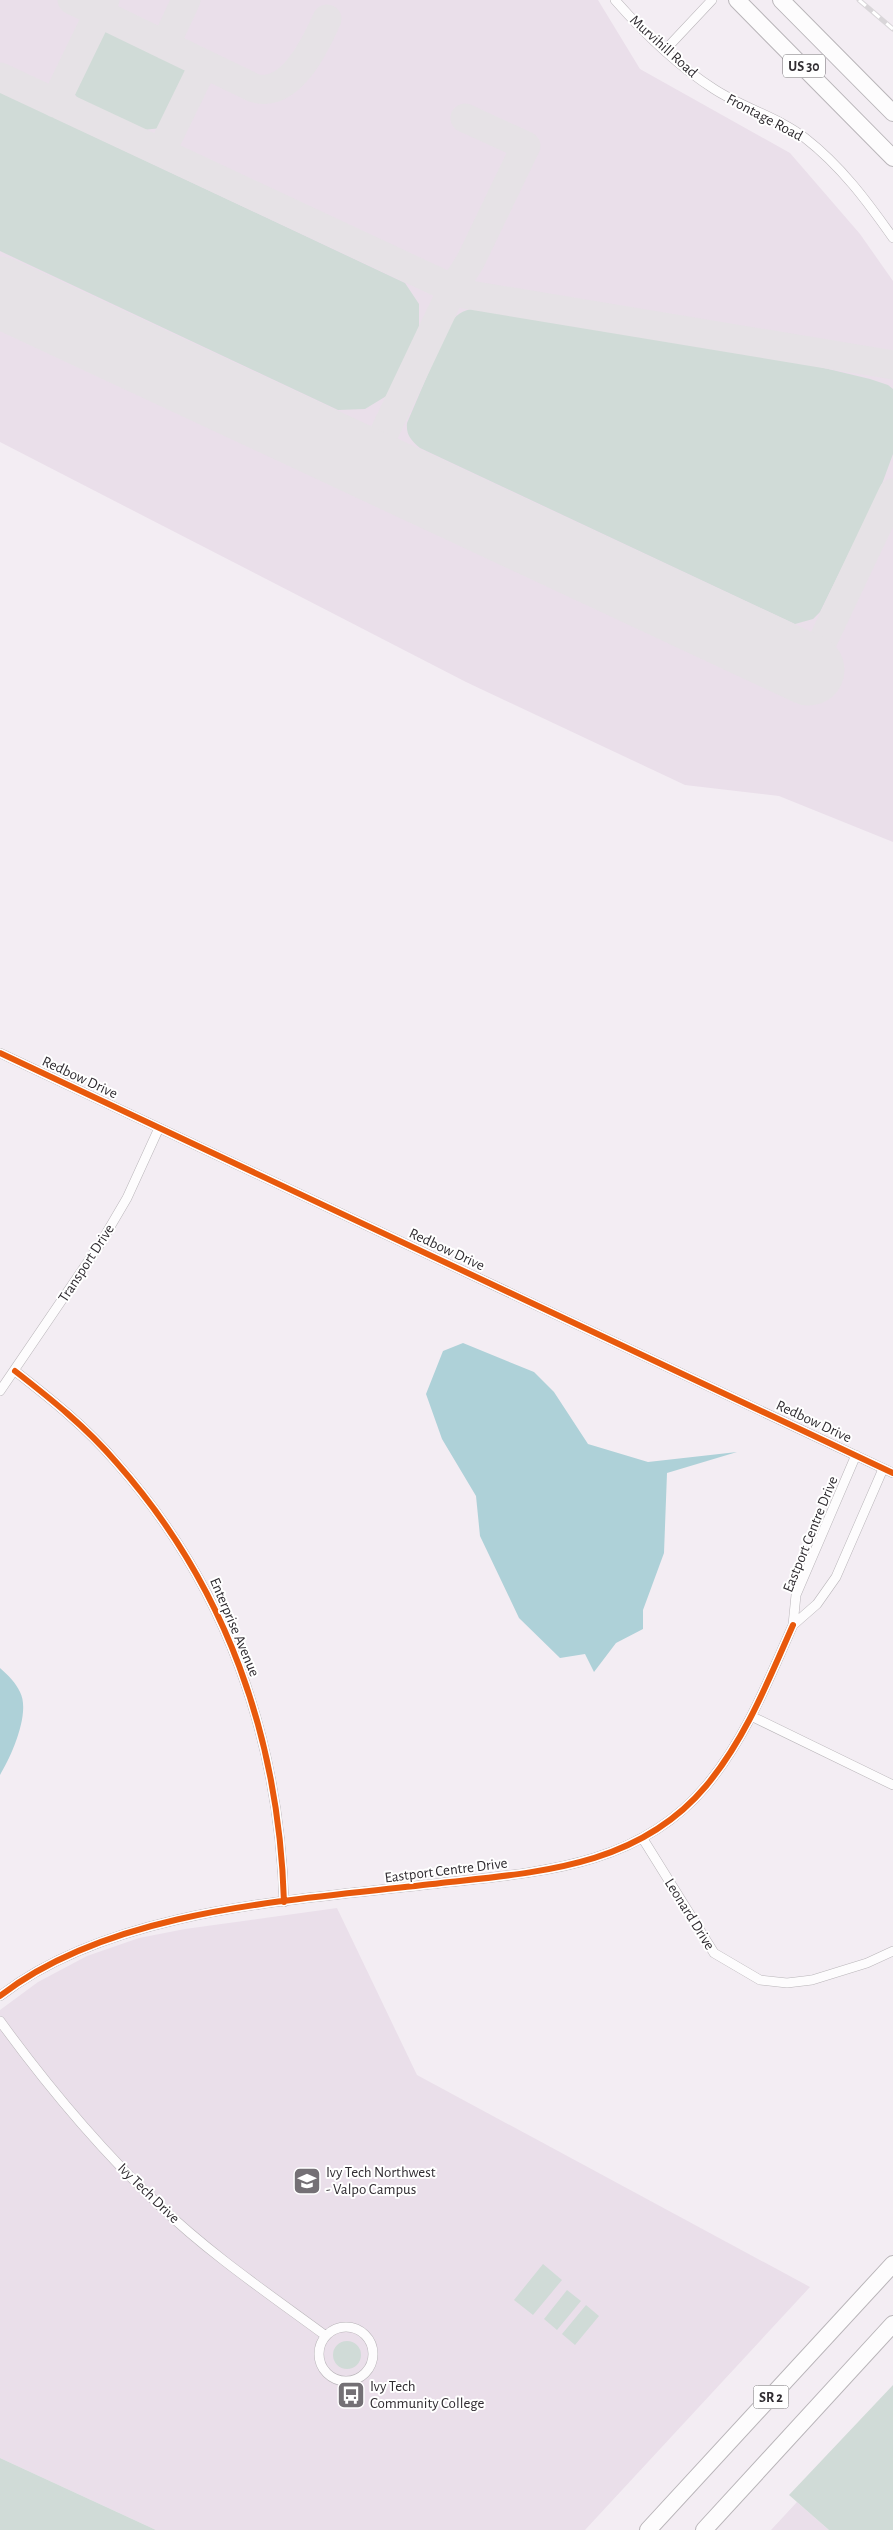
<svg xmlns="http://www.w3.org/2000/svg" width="893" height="2530" font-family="'Alegreya Sans',sans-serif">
<rect width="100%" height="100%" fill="#f3edf3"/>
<path fill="#eadfea" d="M0 0H598L640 69 790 153 860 234 893 281V842L779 796 685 785 466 682 0 442Z
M337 1908 417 2075 810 2287 585 2530H156L0 2458V2010L38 1982 87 1956 139 1938 185 1929Z
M797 2502 829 2530H771Z"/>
<path fill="#d0dbd7" d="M111 26 180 59 187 65 189 78 169 120 162 128 142 130 79 100 73 92V82L96 34 100 29Z
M0 92 405 283 419 304V327L388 395 365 409 338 410 0 251Z
M476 308 803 363 870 379 888 385 893 389V454L879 492 820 612 813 619 795 624 420 448C411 440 406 435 407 423L448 327C455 315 462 310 476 308Z
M543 2264 562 2280 533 2315 514 2300Z
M567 2290 581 2301 557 2330 544 2319Z
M586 2305 599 2316 575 2345 562 2334Z
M333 2355a14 14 0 1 1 28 0a14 14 0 1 1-28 0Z
M893 2385V2530H829L789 2495Z
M0 2458 156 2530H0Z"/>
<path fill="#aed1d8" d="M463 1343 534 1372 554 1392 588 1444 648 1462 737 1452 667 1473 664 1553 643 1610V1629L616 1643 594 1672 585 1654 560 1658 519 1618 480 1536 476 1496 442 1439 426 1394 443 1351Z
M0 1668C8 1675 16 1683 20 1692 31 1713 11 1757 0 1775Z"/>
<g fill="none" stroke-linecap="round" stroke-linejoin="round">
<path stroke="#e6e2e6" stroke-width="29" d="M72 0 254 88C290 99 315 46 327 19
M165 45 186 0
M0 77 464 294 893 365
M55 103 105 0
M161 152 204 64
M369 465 452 290 470 262 526 146 465 118
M809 670 893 493"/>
<path stroke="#e6e2e6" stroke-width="71" d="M0 292 809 670"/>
<g stroke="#b9b5b9" stroke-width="10">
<path id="street" d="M615 0C643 32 678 66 714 89 743 108 778 117 805 138 841 166 867 201 893 238
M666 49 712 0
M0 1053 893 1473
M15 1371C51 1399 86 1427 116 1462 226 1586 279 1737 284 1902
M0 1391 100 1244 127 1198 159 1128
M856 1455 796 1595 793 1625 817 1604 836 1577 883 1469
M753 1717 893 1785
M643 1839 714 1953 760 1980 787 1983 812 1980 867 1963 893 1951
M0 1996C114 1907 301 1900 441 1883 539 1872 638 1867 706 1786 746 1738 768 1681 793 1625
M0 2021C48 2087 100 2149 159 2205 210 2254 269 2294 326 2336
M319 2354a27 27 0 1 1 54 0a27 27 0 1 1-54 0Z"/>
</g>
<g stroke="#b9b5b9" stroke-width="18">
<path id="highway" d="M737 0 893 158
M781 0 893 113
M648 2530 893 2264
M704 2530 893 2324"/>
</g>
<use href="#street" stroke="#fdfcfd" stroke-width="9"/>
<use href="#highway" stroke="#fdfcfd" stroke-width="16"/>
<g stroke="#d9d6d9" stroke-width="5">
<path id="rail" d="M859 0 893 29"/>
</g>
<use href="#rail" stroke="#fff" stroke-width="3" stroke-dasharray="9" stroke-linecap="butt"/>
<g stroke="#fff" stroke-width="9">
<path id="cycleway" d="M0 1053 893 1473
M15 1371C51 1399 86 1427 116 1462 226 1586 279 1737 284 1902
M0 1996C114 1907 301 1900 441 1883 539 1872 638 1867 706 1786 746 1738 768 1681 793 1625"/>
</g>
<use href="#cycleway" stroke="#e8590c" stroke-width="6"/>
</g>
<defs>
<g id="university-square" transform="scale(1.4375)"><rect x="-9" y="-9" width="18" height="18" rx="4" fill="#747075" stroke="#fff"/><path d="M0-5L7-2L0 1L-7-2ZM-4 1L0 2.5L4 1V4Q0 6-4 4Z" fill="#fff"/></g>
<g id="bus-square" transform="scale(1.4375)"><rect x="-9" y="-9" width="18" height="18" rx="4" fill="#747075" stroke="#fff"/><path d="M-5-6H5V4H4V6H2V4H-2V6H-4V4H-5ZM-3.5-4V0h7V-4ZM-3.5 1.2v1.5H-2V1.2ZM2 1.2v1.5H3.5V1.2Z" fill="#fff"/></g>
</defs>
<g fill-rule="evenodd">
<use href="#university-square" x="307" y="2181"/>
<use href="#bus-square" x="351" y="2395"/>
</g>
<g text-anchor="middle" stroke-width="4" stroke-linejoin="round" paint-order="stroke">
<g fill="#fff" stroke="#6e6b6f" stroke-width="1">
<rect x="783" y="54.5" width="42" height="23" rx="4"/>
<rect x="753.5" y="2385.5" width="35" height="23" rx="4"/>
</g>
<g font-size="14" font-weight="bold" fill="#302c31">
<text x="804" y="71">US 30</text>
<text x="771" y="2402">SR 2</text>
</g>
<g font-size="15" fill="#302c31" stroke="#fff">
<text transform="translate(664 46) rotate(42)" y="5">Murvihill Road</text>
<text transform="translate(765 117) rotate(28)" y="5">Frontage Road</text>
<text transform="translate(80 1077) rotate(25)" y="5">Redbow Drive</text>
<text transform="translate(447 1249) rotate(25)" y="5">Redbow Drive</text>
<text transform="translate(86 1263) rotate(-57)" y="5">Transport Drive</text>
<text transform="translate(814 1421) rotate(25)" y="5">Redbow Drive</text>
<text transform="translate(810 1534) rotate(-68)" y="5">Eastport Centre Drive</text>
<text transform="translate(235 1627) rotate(67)" y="5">Enterprise Avenue</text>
<text transform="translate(446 1870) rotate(-7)" y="5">Eastport Centre Drive</text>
<text transform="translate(690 1914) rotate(58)" y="5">Leonard Drive</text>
<text transform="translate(149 2193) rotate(44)" y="5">Ivy Tech Drive</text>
</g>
<g font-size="15" fill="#302c31" stroke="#fff" text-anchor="start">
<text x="326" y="2177">Ivy Tech Northwest<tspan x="326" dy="17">- Valpo Campus</tspan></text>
<text x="370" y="2391">Ivy Tech<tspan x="370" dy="17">Community College</tspan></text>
</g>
</g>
</svg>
